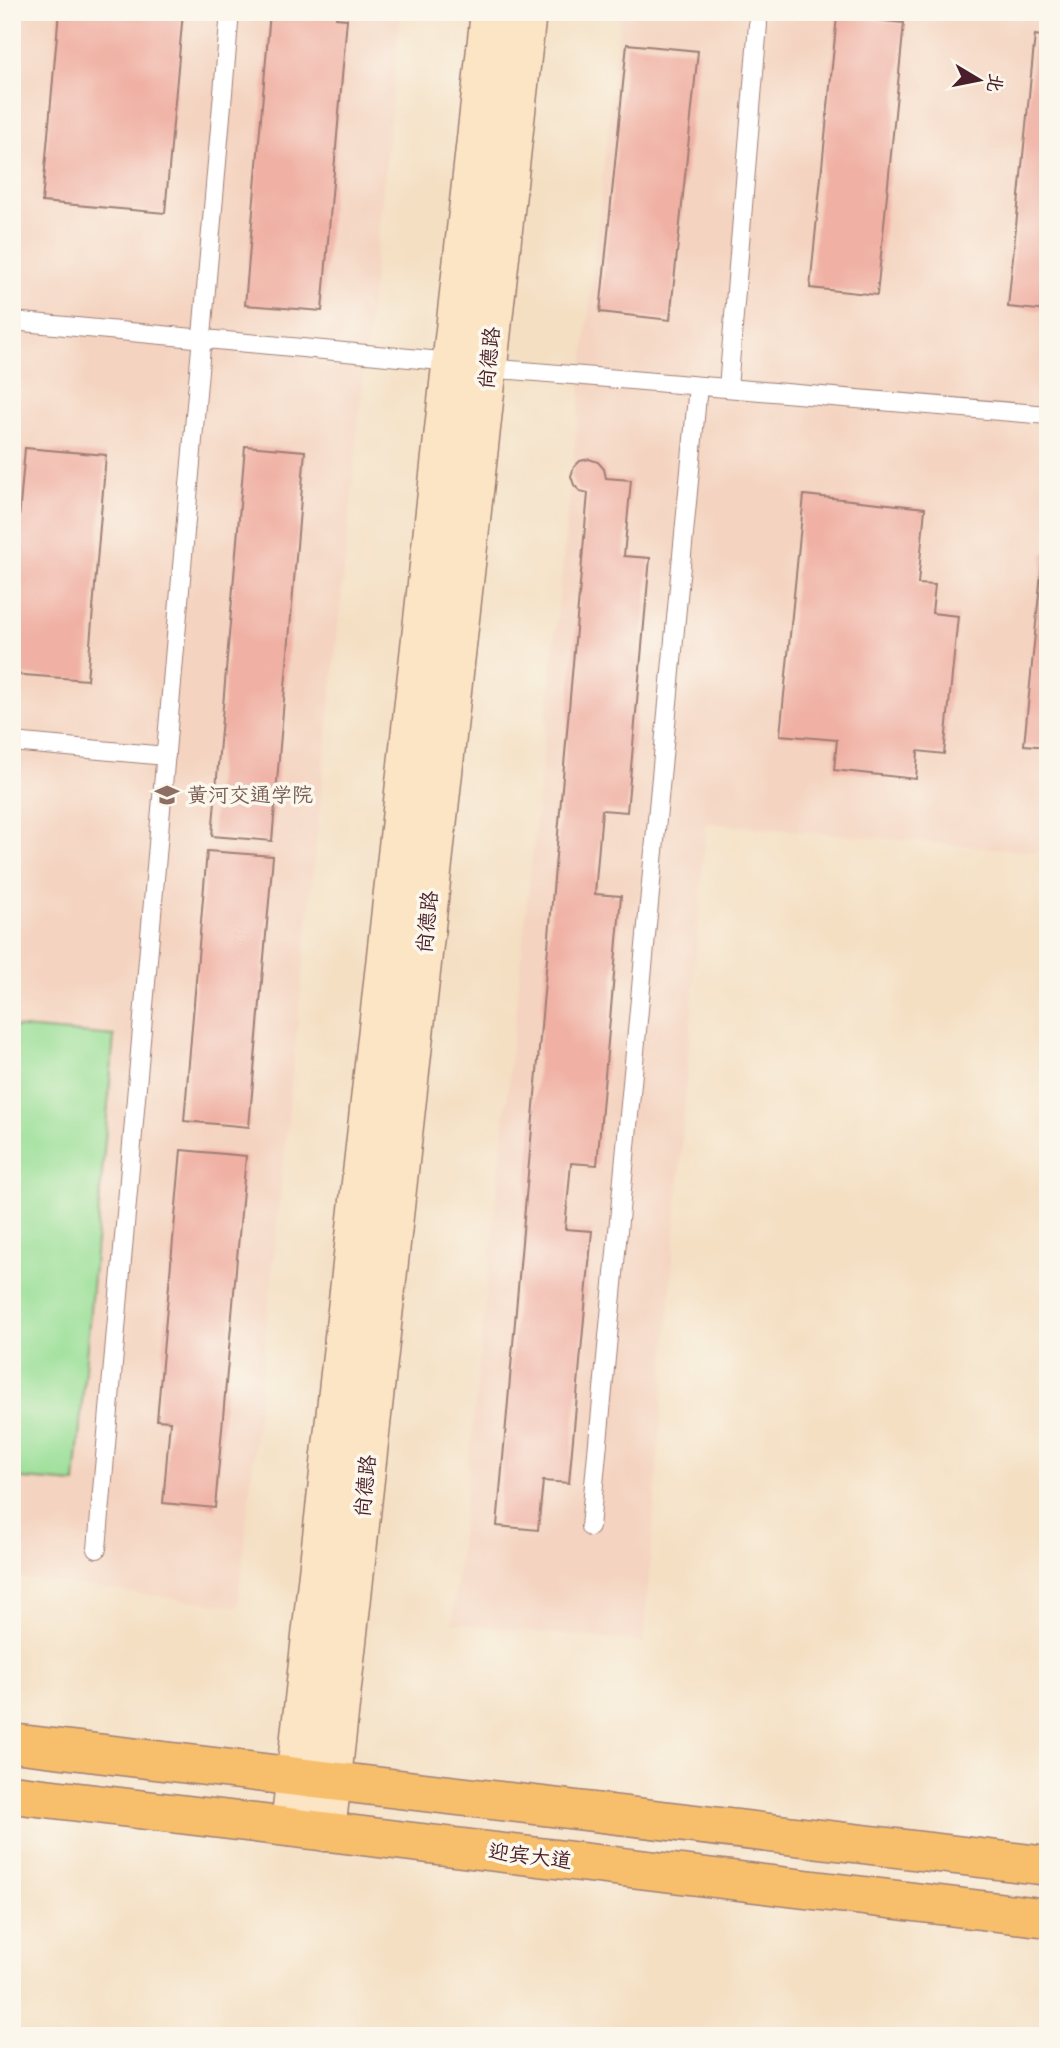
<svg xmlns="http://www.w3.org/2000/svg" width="1060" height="2048" font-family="'Architects Daughter','LXGW WenKai TC',sans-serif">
<rect width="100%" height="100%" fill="#fbf7ec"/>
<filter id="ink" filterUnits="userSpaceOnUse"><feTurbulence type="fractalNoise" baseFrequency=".0143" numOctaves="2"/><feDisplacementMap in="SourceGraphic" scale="14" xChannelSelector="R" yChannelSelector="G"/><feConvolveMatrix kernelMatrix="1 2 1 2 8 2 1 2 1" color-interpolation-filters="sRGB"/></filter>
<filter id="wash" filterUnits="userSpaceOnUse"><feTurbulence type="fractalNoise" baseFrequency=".00686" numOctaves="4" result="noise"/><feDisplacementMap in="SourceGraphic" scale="28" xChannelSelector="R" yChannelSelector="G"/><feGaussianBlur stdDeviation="1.57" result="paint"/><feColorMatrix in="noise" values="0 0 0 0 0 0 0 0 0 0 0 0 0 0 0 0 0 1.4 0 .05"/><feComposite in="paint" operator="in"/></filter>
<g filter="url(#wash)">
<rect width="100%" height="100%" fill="#f4dfc3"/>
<path fill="#f4d3c0" d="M12 12H401L238 1607 12 1577Z
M620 12H1048V853L706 823 644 1643 452 1623Z"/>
<path fill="#9adf97" stroke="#727f61" stroke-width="2" d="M12 1027 114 1036 75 1483 12 1478Z"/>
<g id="blocks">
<path fill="#f0b1a4" d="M59 12H183L165 213 42 202Z
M270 12H337L336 18 347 19 322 311 245 305Z
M837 16 904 23 877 295 810 288Z
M1035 35 1048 37V311L1008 307Z
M627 44 698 51 670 320 600 312Z
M245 446 305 451 272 841 212 836Z
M25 448 106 455 87 680 12 674V600Z
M589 459 598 462 604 469 606 478 631 480 624 556 650 558 627 812 602 810 595 894 621 896 597 1165 571 1163 565 1229 592 1231 569 1483 543 1481 538 1530 497 1526 588 493 580 491 574 485 571 476 574 467 580 461Z
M804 495 925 508 918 584 935 585 932 613 958 616 944 754 918 751 916 779 834 770 837 740 780 735Z
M1043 553H1048V747L1024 745Z
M207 851 273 856 249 1127 184 1121Z
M181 1150 246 1156 215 1508 163 1503 170 1421 157 1420Z"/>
</g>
</g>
<g filter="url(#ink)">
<use href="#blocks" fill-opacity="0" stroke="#9f7f77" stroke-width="2"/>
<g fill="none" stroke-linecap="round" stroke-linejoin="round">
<g stroke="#9f7f77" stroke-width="20">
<path id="lane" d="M12 321 452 362
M487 368 1048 415
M728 388 758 24
M12 742 166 756
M590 1527 698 386
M97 1549 230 12"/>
</g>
<g stroke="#9f7f77" stroke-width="41">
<path id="secondary" d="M290 1827 490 12
M326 1832 527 12"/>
</g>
<g stroke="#9f7f77" stroke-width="41">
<path id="highway" d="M12 1743 1048 1866
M12 1794 1048 1918"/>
</g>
<use href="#lane" stroke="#fff" stroke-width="18"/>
<use href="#secondary" stroke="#fce5c4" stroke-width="38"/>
<use href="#highway" stroke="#f7bf6c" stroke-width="38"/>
</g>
</g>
<defs>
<g id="university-bare" transform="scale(1.89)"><path d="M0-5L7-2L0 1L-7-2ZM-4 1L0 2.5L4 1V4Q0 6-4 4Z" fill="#8d6e63" stroke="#fbf7ec" stroke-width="2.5" paint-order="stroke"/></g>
</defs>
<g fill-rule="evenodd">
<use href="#university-bare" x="167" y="795"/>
</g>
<g text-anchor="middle" stroke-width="7" stroke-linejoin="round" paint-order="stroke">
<g font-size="21" fill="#4a1f2b" stroke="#fbf7ec">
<text transform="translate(489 358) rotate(-84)" y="7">尚德路</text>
<text transform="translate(427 922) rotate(-84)" y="7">尚德路</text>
<text transform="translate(365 1486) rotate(-84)" y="7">尚德路</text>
<text transform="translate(530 1856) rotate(7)" y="7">迎宾大道</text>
</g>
<g font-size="21" fill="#785e54" stroke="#fbf7ec" text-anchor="start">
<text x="187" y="802">黄河交通学院</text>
</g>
</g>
<rect width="1060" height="2048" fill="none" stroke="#fbf7ec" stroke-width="42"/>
<g transform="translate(979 80) rotate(100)" stroke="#fbf7ec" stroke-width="5" paint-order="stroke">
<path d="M0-5L12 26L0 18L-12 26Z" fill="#4a1f2b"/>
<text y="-10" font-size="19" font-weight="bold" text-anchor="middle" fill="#4a1f2b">北</text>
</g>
</svg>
